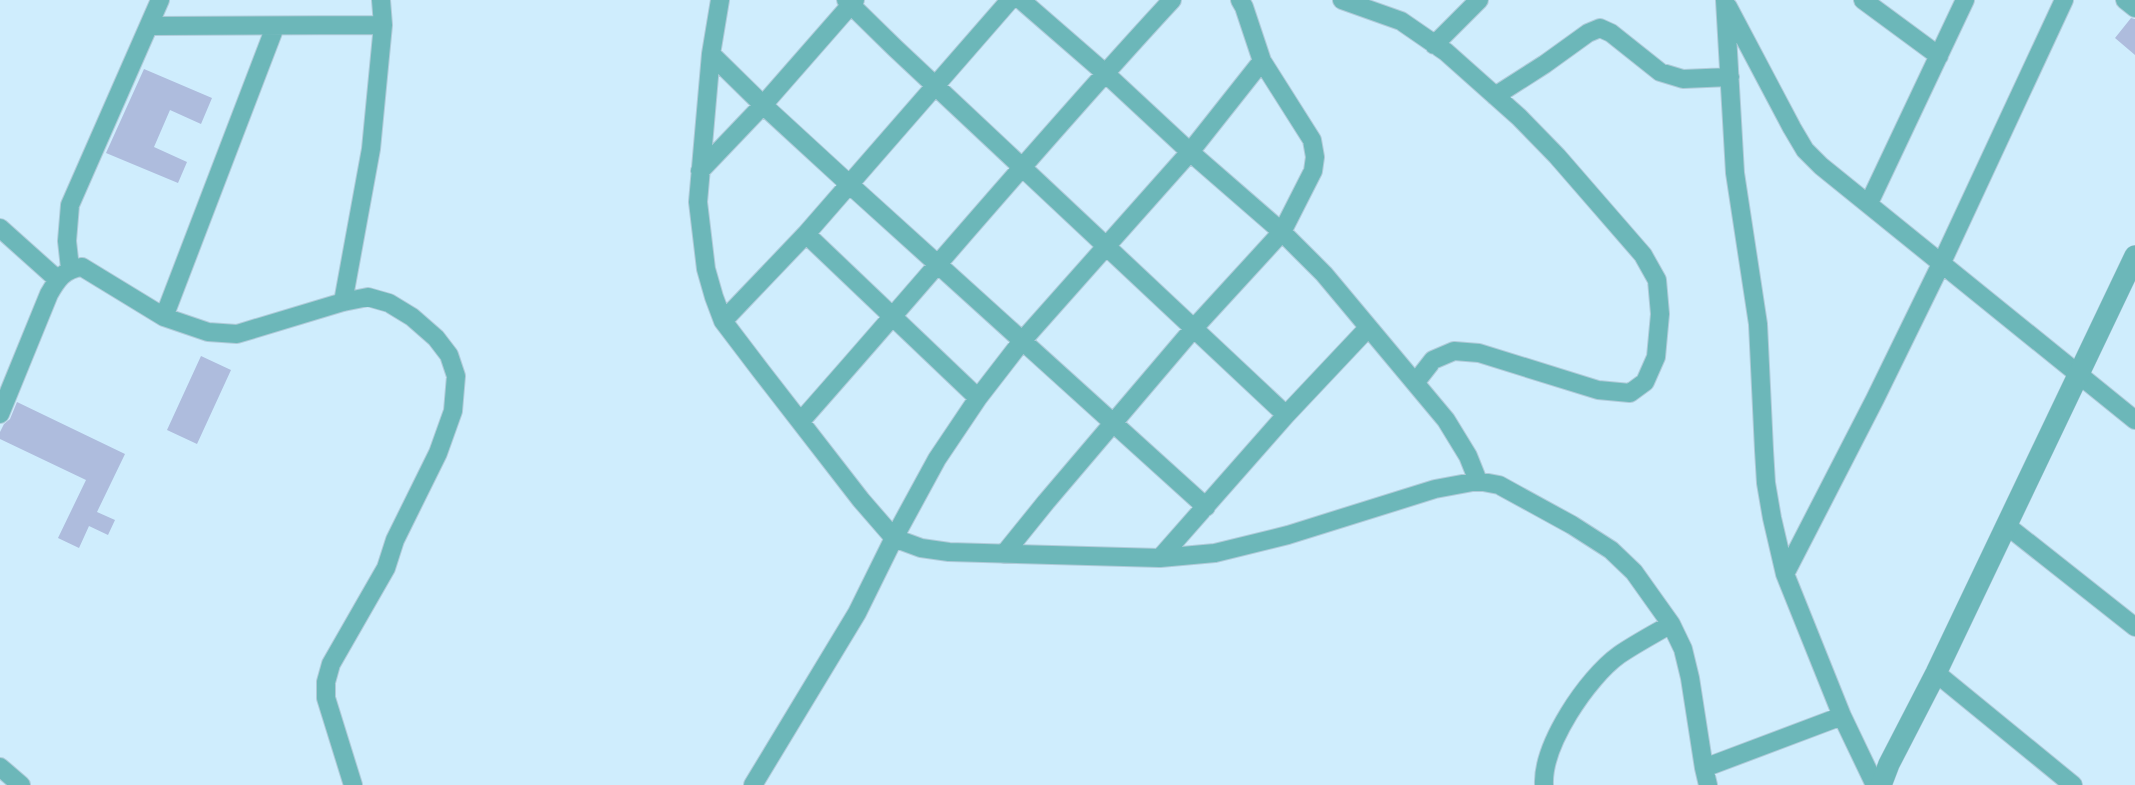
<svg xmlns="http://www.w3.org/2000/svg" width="2135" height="785" font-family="Arial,sans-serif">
<rect width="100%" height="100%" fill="#cfedfd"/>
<path fill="#aebcdd" d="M2131 18 2135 19V55L2115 38Z
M144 69 212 98 201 124 170 110 154 147 187 162 178 183 106 153Z
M201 356 231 370 197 444 167 430Z
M17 402 125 454 97 512 115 520 108 535 89 526 79 548 58 538 86 480 0 439V432L4 424 10 419Z"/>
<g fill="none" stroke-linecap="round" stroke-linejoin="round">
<g stroke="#afcbd9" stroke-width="20">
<path id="minor" d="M720 0 711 54 698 202 706 269 714 297 723 321 761 371 861 500 894 538 857 613 753 785
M846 0 895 48 1286 415
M1021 0 1105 73 1190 152 1282 232 1324 274 1446 420 1468 456 1478 481
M1342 0 1401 21 1446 52 1519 117 1557 156 1643 255 1657 280 1660 314 1656 357 1645 382 1630 393 1598 390 1479 353 1454 351 1433 360 1415 383
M1725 0 1735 173 1758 324 1764 450 1766 483 1772 518 1785 574 1842 716 1875 785
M1863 0 1939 56
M2125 0 2135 8
M1728 7 1792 128 1805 150 1821 166 2135 420
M149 26 383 25
M1434 45 1479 0
M711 54 763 105 849 184 1206 507
M1262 61 1190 152 1022 341 978 398 937 459 894 538 921 548 949 552 1160 558 1215 553 1288 535 1435 489 1478 481 1499 485 1572 525 1611 550 1634 572 1671 624 1683 649 1690 678 1704 768
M1495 96 1545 64 1588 33 1600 28 1611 33 1660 72 1683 79 1730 77
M700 171 763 105 855 0
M1869 203 1965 0
M0 228 57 279
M806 234 978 398
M70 268 67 241 70 205 160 0
M343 302 371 149 383 25 381 0
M164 317 275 27
M723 321 806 234 1010 0
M0 414 49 294C57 280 64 269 82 267L164 317 208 332 237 334 343 302 368 297 389 303 412 317 436 338 449 355 456 376 453 411 438 453 395 540 386 568 331 664 326 682V698L353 785
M801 421C925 281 1045 137 1172 0
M2006 525 2135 627
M1004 554 1046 502 1194 328 1282 232 1313 171 1315 157 1312 140 1262 61 1244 7 1240 0
M1160 558 1286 415 1368 328
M1785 574 1875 399 1942 262 2064 0
M1936 673 2073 785
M0 767 21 785
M1544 785C1542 745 1587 678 1619 655 1635 644 1654 634 1671 624
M1708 785 1704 768 1842 716"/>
</g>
<g stroke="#afcbd9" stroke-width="22">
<path id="tertiary" d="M1881 785 1889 764 1936 673 2135 256"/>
</g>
<use href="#minor" stroke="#6cb7b9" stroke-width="18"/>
<use href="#tertiary" stroke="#6cb7b9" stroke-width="21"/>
</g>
</svg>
